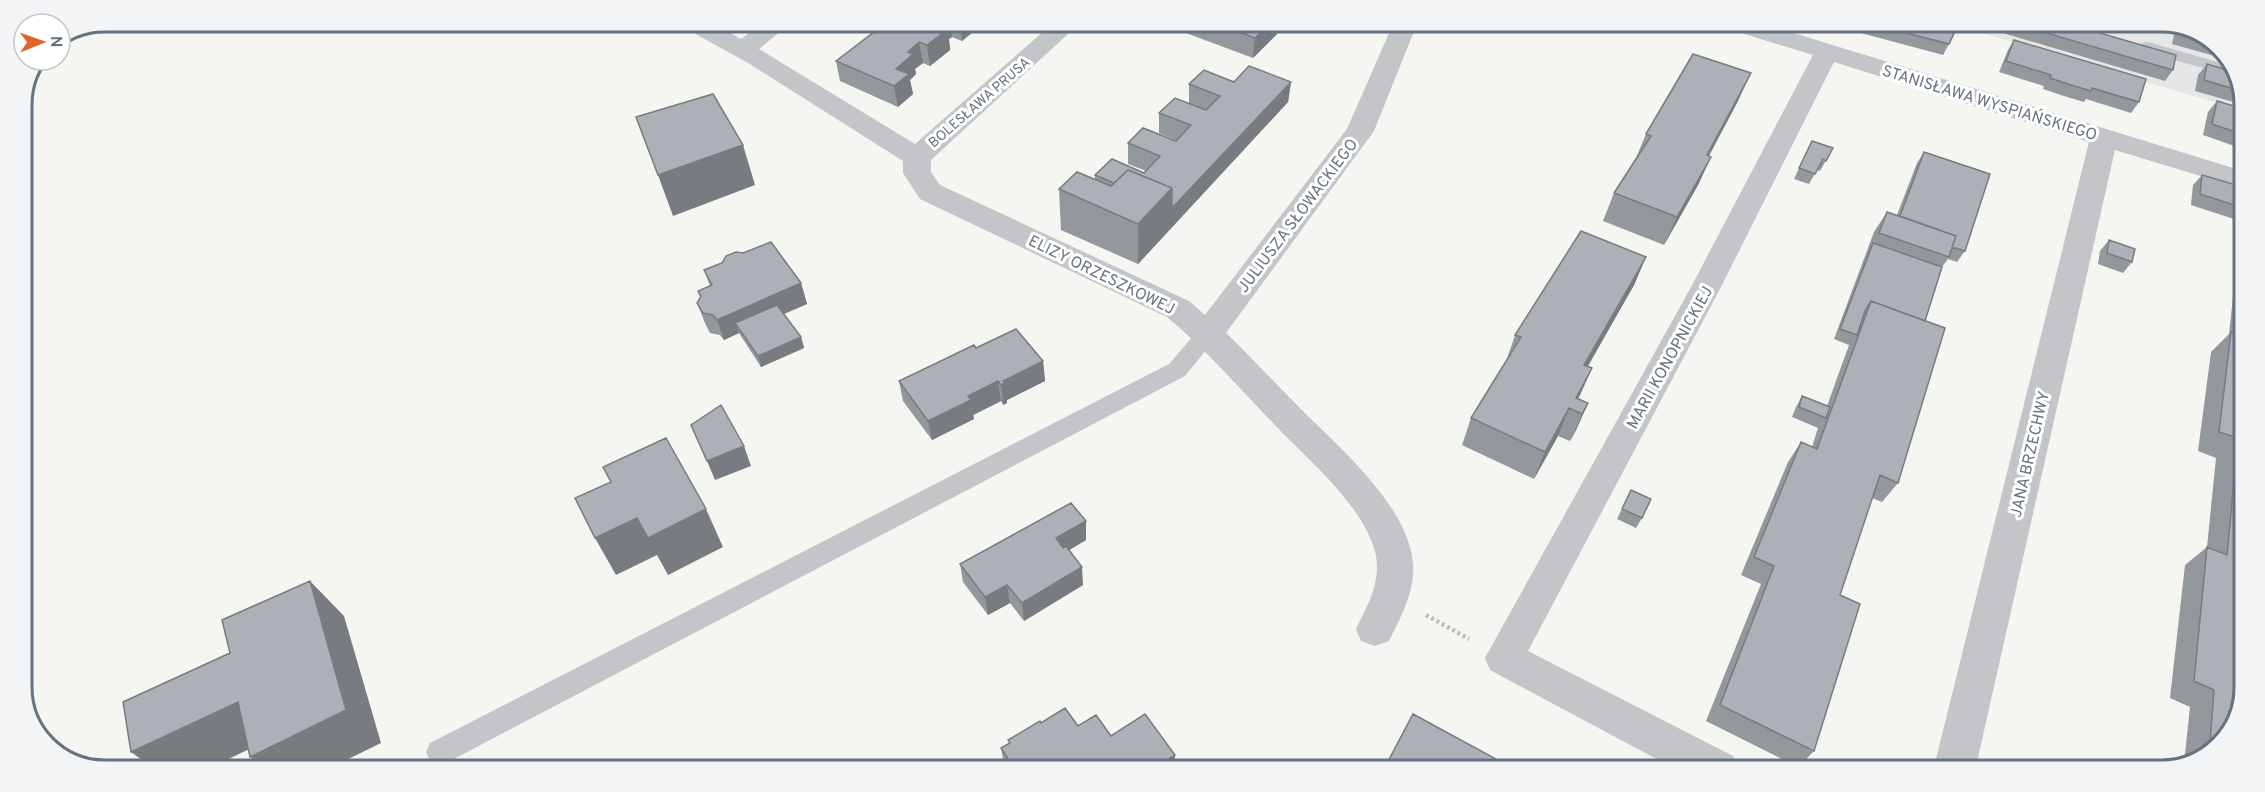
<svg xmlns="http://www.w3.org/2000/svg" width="2265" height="792" font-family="Overpass,sans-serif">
<rect width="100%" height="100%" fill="#f5f5f1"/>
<path fill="#e5e6e5" d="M1955 25H2187L2227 53 2244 99V111Z"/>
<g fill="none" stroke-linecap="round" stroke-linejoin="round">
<path stroke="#bcbec0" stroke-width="4.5" stroke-dasharray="3 3" stroke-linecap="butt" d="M1426 615 1469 639"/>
<path fill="#c3c5c9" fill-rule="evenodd" d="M2148 42 2231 66 2236 77 2142 51 2139 47 2142 43Z
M1208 326 1216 328 1219 334 1185 376 450 761 440 765 430 761 426 752 430 743 1169 364 1200 328Z"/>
<path fill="#c3c5c9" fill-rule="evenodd" d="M680 22H711L741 39 764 22H792L759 49 915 144 1053 23H1080L931 160V172L940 185 1189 301 1205 315 1347 129 1393 24H1417L1374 131 1226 333C1250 356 1273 381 1297 405 1335 444 1409 505 1413 564 1415 591 1401 617 1389 641L1375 646 1361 641 1356 629C1367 606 1381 583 1376 556 1366 507 1307 459 1274 424 1243 392 1214 359 1181 329L1167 317 920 199 903 173V161L748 63 683 27Z
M1725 24H1764L2243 171V189L2115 150 1975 771H1933L2089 142 1834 62 1720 289 1528 651 1733 756 1739 770H1677L1490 670 1485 658 1690 289 1813 55 1728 29Z"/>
</g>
<path fill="#93989d" d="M893 23H981V25L962 41 952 37 949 39 950 50 930 66 923 63 915 69 916 74 910 80 913 94 898 107 840 81 836 61Z
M1187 23H1288L1253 58 1186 33Z
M1846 25H1958L1949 44 1943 55 1861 33 1862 30Z
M1976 25H2072L2173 70 2165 81Z
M2110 25H2137L2132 32Z
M2176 25H2187L2227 53 2229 60 2172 44Z
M2014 40 2139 102 2131 113 2086 99 2084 102 2064 96 2043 89 2044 86 1999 72 2008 50Z
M2207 64 2234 72 2244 99V105L2195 91 2198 75Z
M1234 82H1291L1288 102 1138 264 1061 230 1059 189 1095 179V175L1144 173 1146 171 1128 164V143L1176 141V140L1159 133V113L1189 103V84Z
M1738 101 1709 156 1711 157 1698 185 1664 245 1603 221 1614 193 1636 158 1646 134Z
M2217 101 2244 109 2243 149 2203 135 2208 112Z
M1812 141 1833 148 1820 171 1817 170 1809 184 1794 179Z
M1924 152 1965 251 1957 262 1948 259 1942 267 1925 321 1898 483 1882 502 1872 498 1840 595 1814 751 1798 767 1706 721 1761 584 1741 575 1788 462 1801 442 1812 447 1818 428 1792 417 1796 407 1802 396 1827 406 1849 345 1834 339 1874 232 1887 212 1897 215 1917 163Z
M2202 175 2243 187V222L2191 205 2193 185Z
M2109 240 2132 262 2123 273 2098 264 2100 251Z
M1646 257 1634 285 1588 366 1592 368 1578 399 1588 403 1576 430 1570 441 1558 436 1534 479 1462 445 1471 418 1506 362 1515 335Z
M2243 263 2240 714 2211 754 2184 763 2190 707 2170 698 2185 565 2207 547 2216 458 2198 451 2211 352 2229 334 2236 269Z
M704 270 801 283 807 304 784 314 801 337 804 348 761 367 739 333 724 340 720 335 710 333 705 323 697 303 700 297 698 291 710 286Z
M976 348 1043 361 1045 381 1007 400V403L1003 405 1001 401 973 415 974 419 932 440 903 401 899 381Z
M1631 490 1642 518 1636 528 1617 519Z
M1086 521V540L1069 550 1083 585 1024 621 1010 603 988 615 963 582 960 564Z
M1041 723 1078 726 1175 755 1174 769H1007L1004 764 1001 748 1009 743 1008 740Z"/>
<path fill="#787c80" d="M941 23H950L952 37 949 39 950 50 930 66 927 45 938 26Z
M960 23H981V25L962 41Z
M1270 23H1288L1253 58 1255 38Z
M919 42 923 63 915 69 916 74 910 80 913 94 898 107 894 86 896 69 908 52Z
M1751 73 1738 101 1694 183 1707 155Z
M1291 82 1288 102 1138 264V224L1172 188Z
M743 145 755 185 673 216 658 175Z
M1711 157 1698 185 1664 245 1677 217Z
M1646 257 1634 285 1573 392 1584 365Z
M801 283 807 304 741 332 735 323 739 333 724 340 717 320Z
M801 337 804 348 761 367 758 356Z
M1043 361 1045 381 1007 400V403L1003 405 1001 385 1003 381Z
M1592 368 1580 395 1572 410 1576 398Z
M998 381 1001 401 973 415 974 419 932 440 928 421 968 396Z
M1588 403 1576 430 1570 441 1582 414Z
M1569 408 1558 436 1534 479 1545 452Z
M744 446 751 466 715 480 707 461Z
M706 509 723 547 668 575 657 555 616 575 595 538 637 518Z
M1086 521V540L1058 557 1056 538Z
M1082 567 1083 585 1024 621 1022 603Z
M310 581 344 616 381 743 332 767H263L250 757Z
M1007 585 1010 603 988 615 985 597Z
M238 702 278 735 212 767H152L131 752Z
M1175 755 1174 769H1153Z"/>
<path fill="#abb1b7" stroke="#787c80" stroke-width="1.5" d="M893 23H941L938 26 948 29 927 45 919 42 908 52 913 54 896 69 909 74 894 86 836 61 882 26 886 28Z
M1215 23H1270L1255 38Z
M1876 25H1958L1949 44Z
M2019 25H2072L2176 55 2173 70Z
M2181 25H2187L2210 42 2180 33Z
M2014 40 2146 79 2139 102 2092 88 2091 91 2071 85 2050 78 2051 75 2006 61Z
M1693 54 1751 73 1707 155 1711 157 1677 217 1614 193 1651 136 1646 134Z
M2207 64 2234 72 2241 91 2204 80Z
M1249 66 1291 82 1172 208V188L1128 170 1114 183 1095 175 1112 159 1144 173 1160 156 1128 143 1143 128 1176 141 1191 125 1159 113 1175 98 1206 110 1220 96 1189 84 1204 70 1234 82Z
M713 94 743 145 658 175 636 117Z
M2217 101 2244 109V135L2212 124Z
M1812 141 1833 148 1826 161 1823 159 1815 174 1799 168Z
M1924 152 1990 174 1965 251 1952 247 1956 236 1900 216Z
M1128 170 1172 188 1138 224 1059 189 1077 172 1111 186Z
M2202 175 2243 187V208L2200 194Z
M1887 212 1956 236 1949 257 1879 233Z
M1581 231 1646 257 1584 365 1592 368 1576 398 1588 403 1582 414 1569 408 1545 452 1471 418 1521 337 1515 335Z
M2109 240 2135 249 2132 262 2107 253Z
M771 242 801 283 717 320 713 315 703 313 697 303 701 296 698 291 712 285 704 270 722 263 726 256 736 252 743 253Z
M1873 243 1942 267 1925 321 1871 301 1865 311 1857 335 1840 329Z
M1871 301 1945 328 1898 483 1880 475 1840 595 1860 604 1814 751 1720 705 1774 566 1754 557 1801 442 1817 449Z
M777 305 801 337 758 356 735 323Z
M1016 329 1043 361 1003 381 1005 383 1001 385 998 381 968 396 971 400 928 421 899 381 974 345 976 348Z
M2231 332 2242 336 2240 714 2211 754 2209 755 2214 690 2194 681 2207 547 2227 555 2238 438 2219 432Z
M1802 396 1830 407 1826 418 1799 407Z
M721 405 744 446 707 461 691 425Z
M666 438 706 509 648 538 637 518 595 538 575 498 611 482 603 467Z
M1631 490 1651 499 1642 518 1622 509Z
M1071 503 1086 521 1056 538 1063 548 1066 546 1082 567 1022 603 1007 585 985 597 960 564Z
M310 581 346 710 250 757 238 702 131 752 123 702 230 653 222 620Z
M1065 708 1078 726 1096 715 1111 736 1145 714 1175 755 1153 769H1015L1001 748 1010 743 1008 740 1040 721 1041 723Z
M1413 714 1516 770 1384 769Z"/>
<g text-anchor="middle" stroke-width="6" stroke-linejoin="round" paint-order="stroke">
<g font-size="14" fill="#657281" stroke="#fff">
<text transform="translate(979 102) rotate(-41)" y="5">BOLESŁAWA PRUSA</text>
</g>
<g font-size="16" fill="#657281" stroke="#fff">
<text transform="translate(1990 102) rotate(17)" y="6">STANISŁAWA WYSPIAŃSKIEGO</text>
<text transform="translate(1297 215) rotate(-53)" y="6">JULIUSZA SŁOWACKIEGO</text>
<text transform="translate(1102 274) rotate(26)" y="6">ELIZY ORZESZKOWEJ</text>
<text transform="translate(1669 357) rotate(-61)" y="6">MARII KONOPNICKIEJ</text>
<text transform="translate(2029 454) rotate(-77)" y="6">JANA BRZECHWY</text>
</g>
</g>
<path d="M0 0H2265V792H0ZM105 32H2161A73 73 0 0 1 2234 105V687A73 73 0 0 1 2161 760H105A73 73 0 0 1 32 687V105A73 73 0 0 1 105 32Z" fill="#f3f4f5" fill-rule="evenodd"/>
<path fill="none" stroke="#657281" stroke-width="3" d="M105 32H2161A73 73 0 0 1 2234 105V687A73 73 0 0 1 2161 760H105A73 73 0 0 1 32 687V105A73 73 0 0 1 105 32Z"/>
<g transform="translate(42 42) rotate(89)"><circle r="28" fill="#ffffff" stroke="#c1c7cd" stroke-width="1.5"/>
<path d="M0-4.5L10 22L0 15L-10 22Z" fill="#de6428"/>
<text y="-9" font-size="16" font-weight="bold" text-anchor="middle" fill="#657281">N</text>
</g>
</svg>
